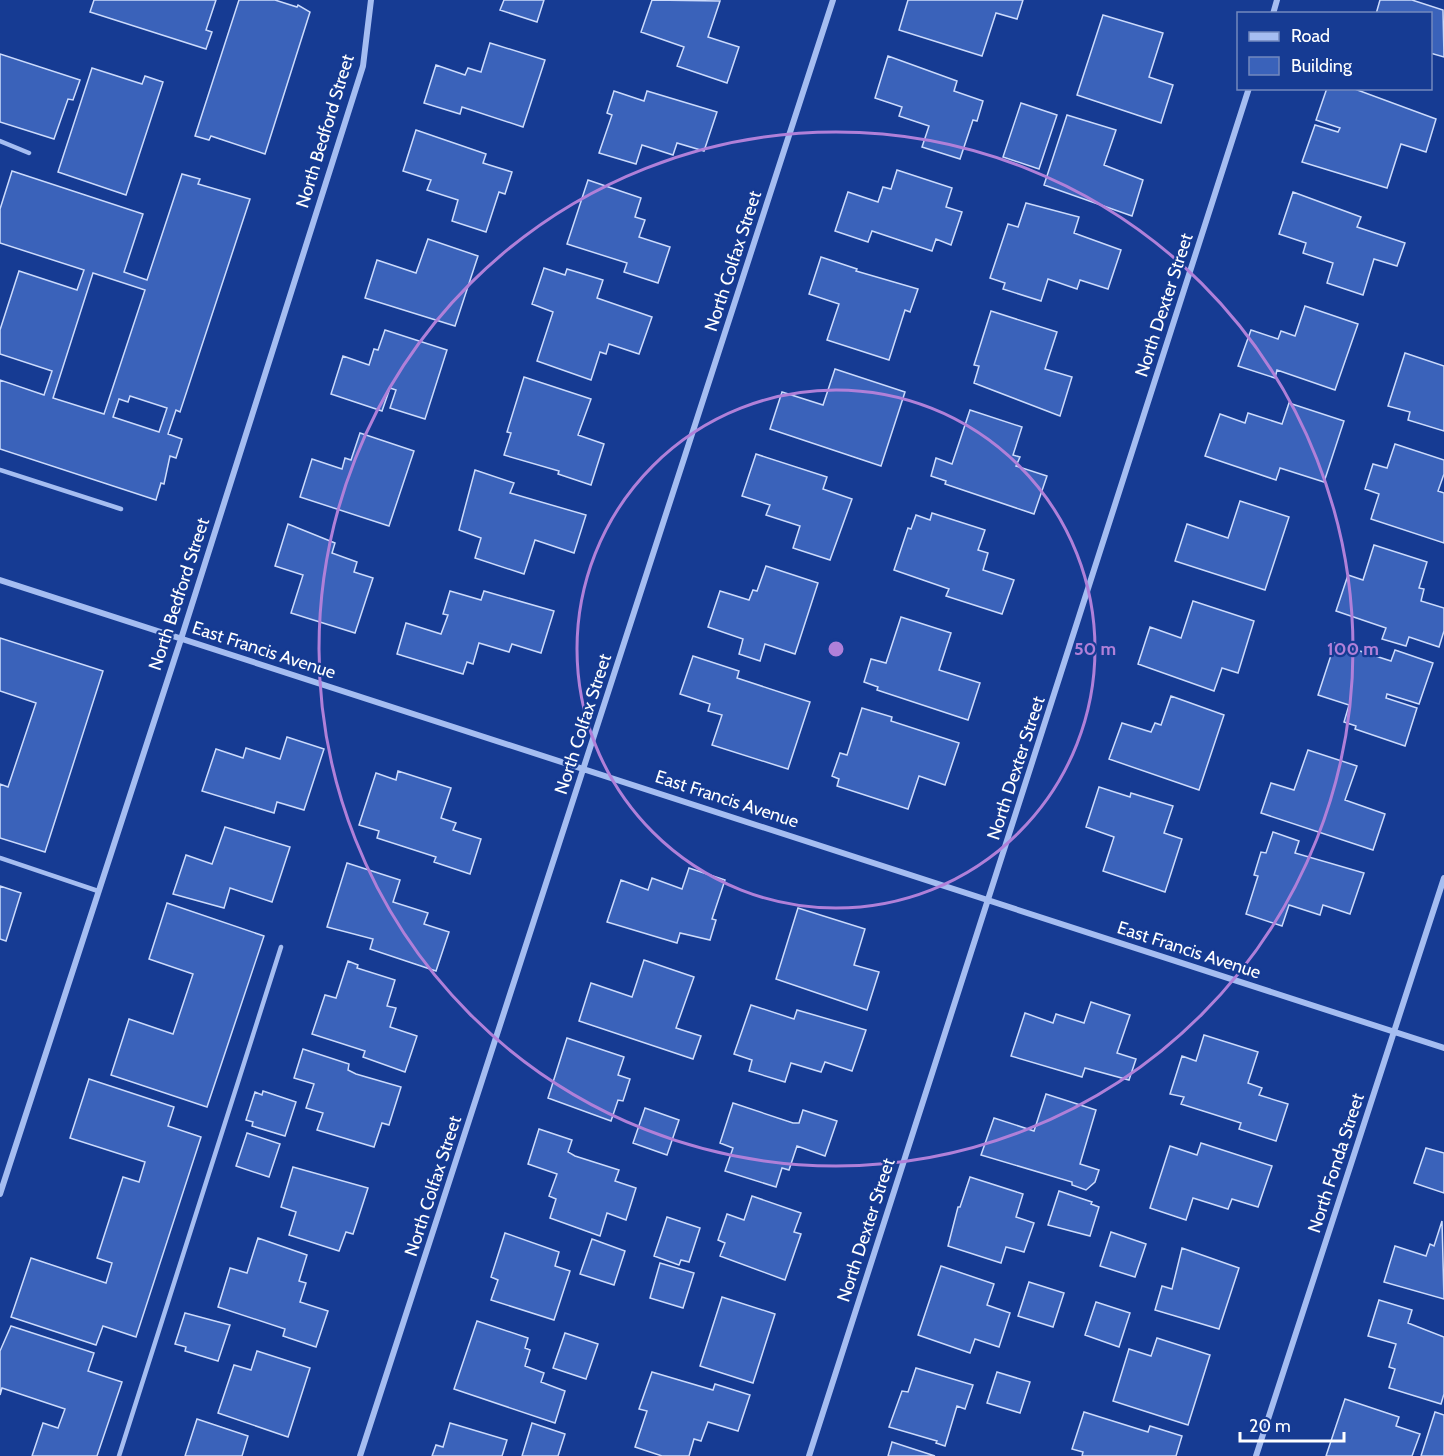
<svg xmlns="http://www.w3.org/2000/svg" width="1444" height="1456" font-family="Cabin,sans-serif">
<rect width="100%" height="100%" fill="#163b93"/>
<path fill="#3a62ba" stroke="#ccdbfc" stroke-width="1.5" fill-rule="evenodd" d="M94 0H216L206 30 212 32 206 49 90 12Z
M239 0H275L297 7 298 5 310 12 265 154 211 136 209 140 195 136Z
M504 0H544L537 22 500 10Z
M652 0 720 1 708 37 739 47 727 83 677 66 684 47 641 32Z
M908 0H1023L1017 19 996 13 982 56 899 30Z
M1380 0H1412L1443 10 1444 57 1430 53V14H1376Z
M1103 15 1163 33 1149 77 1173 85 1161 123 1077 95Z
M490 43 545 60 523 127 462 107 460 114 424 103 436 65 465 75 468 68 481 72Z
M0 54 80 80 73 100 68 99 54 139 0 122Z
M888 56 957 81 954 91 983 101 977 121 973 120 960 159 922 147 929 126 899 116 902 107 875 98Z
M92 68 142 84 145 76 163 82 126 195 58 172Z
M1327 88H1352L1436 119 1426 152 1401 144 1387 188 1302 162 1315 125 1338 132 1340 128 1316 120Z
M614 91 644 101 647 91 717 112 704 151 677 143 673 155 642 145 636 164 599 153 612 115 607 113Z
M1021 103 1057 115 1039 169 1003 157Z
M1067 115 1116 130 1104 165 1143 180 1132 216 1044 185Z
M416 130 486 154 483 163 512 172 505 194 499 192 486 232 452 221 458 200 427 190 431 180 403 171Z
M897 170 952 188 946 207 962 212 951 245 936 239 932 251 872 231 868 242 835 231 848 192 878 202 883 187 891 189Z
M12 171 143 214 124 272 147 280 182 174 200 179 198 184 250 199 180 412 176 410 168 434 182 439 176 458 170 456 164 484 161 483 156 500 0 449V380L44 395 52 371 0 354V330L19 271 77 290 84 270 0 243V209ZM93 273 145 290 104 414 53 398ZM130 396 167 408 159 432 113 417 119 399 128 402Z
M588 180 641 198 635 217 645 220 639 237 670 247 658 283 624 272 627 263 567 244Z
M1293 192 1361 217 1357 227 1405 243 1397 266 1374 259 1363 295 1327 283 1333 263 1303 253 1306 243 1279 234Z
M1026 203 1079 217 1074 233 1121 250 1108 289 1080 280 1077 289 1048 279 1041 301 1003 289 1005 283 990 278 1008 224 1018 227Z
M428 239 478 256 455 326 365 298 377 260 416 273Z
M821 257 857 269 856 271 918 289 910 312 905 310 889 360 827 340 839 304 809 294Z
M544 268 565 275 567 269 603 280 597 298 652 317 639 354 609 344 606 354 600 352 591 380 537 361 553 312 532 304Z
M1305 306 1358 324 1335 390 1277 370 1275 378 1238 366 1251 330 1278 339 1281 331 1295 336Z
M991 311 1057 332 1045 369 1072 377 1060 416 974 383 979 366 974 365Z
M385 330 447 350 425 419 390 408 396 390 390 388 382 411 331 394 343 356 369 365 374 349 378 350Z
M1405 353 1444 366V431L1408 420 1410 412 1388 406Z
M835 369 905 392 881 466 770 429 782 392 823 405Z
M524 377 591 399 578 435 604 444 591 485 558 474 559 471 504 455 511 433 507 432Z
M1289 403 1344 421 1324 482 1280 468 1276 480 1205 456 1220 414 1245 423 1248 413 1282 424Z
M970 410 1022 427 1013 455 1020 457 1016 466 1047 476 1034 514 945 484 946 481 931 476 936 458 952 464Z
M360 433 414 451 389 526 300 497 312 459 342 469 345 458 351 460Z
M1395 444 1444 460V474L1438 491 1444 493V543L1371 519 1379 494 1365 489 1373 464 1387 468Z
M756 454 827 477 823 489 852 499 830 560 793 548 800 526 766 515 770 505 742 496Z
M475 470 514 483 510 493 586 515 574 553 535 540 524 574 475 558 481 538 459 530Z
M1240 501 1289 517 1265 590 1175 561 1187 524 1228 538Z
M932 513 985 530 978 550 988 553 983 570 1014 580 1002 614 946 596 949 589 894 570 908 528 911 529 916 515 930 520Z
M288 524 335 543 332 553 357 562 354 572 373 578 355 633 291 613 303 575 275 566Z
M1374 545 1427 562 1419 588 1424 589 1421 601 1444 608V631L1439 647 1409 637 1406 646 1382 639 1386 628 1336 611 1348 575 1363 580Z
M766 566 818 583 795 654 765 644 760 661 739 654 743 639 708 627 720 591 749 600 753 590 757 591Z
M450 591 481 600 484 591 554 611 541 653 512 644 509 652 479 643 473 664 467 662 463 674 397 654 406 623 441 634 448 615 443 614Z
M1193 601 1254 621 1238 673 1222 668 1214 691 1138 664 1150 627 1181 638Z
M901 617 951 633 939 670 980 683 968 720 877 690 878 687 864 682 871 659 886 663Z
M0 638 103 671 45 852 0 838V784L8 787 36 703 0 691Z
M1335 643 1391 661 1395 650 1433 663 1419 704 1387 694 1386 698 1417 708 1405 746 1355 729 1356 726 1344 722 1349 705 1318 695Z
M693 656 739 671 737 678 810 702 788 769 712 745 722 715 708 711 710 704 680 694Z
M1171 696 1224 715 1199 790 1109 759 1122 723 1151 732 1155 723 1161 725Z
M862 708 892 717 891 721 959 743 945 785 919 776 908 809 837 786 839 779 832 776 840 753 847 755Z
M287 737 324 749 304 810 277 802 274 813 202 791 216 749 243 758 246 748 280 759Z
M1308 750 1357 766 1345 800 1385 814 1373 850 1261 813 1271 783 1294 790Z
M398 771 451 788 441 818 456 823 453 830 481 839 470 874 434 862 436 857 377 838 379 831 359 825 376 773 396 780Z
M1099 787 1130 797 1131 793 1173 806 1164 833 1182 839 1165 892 1103 871 1114 837 1086 827Z
M225 827 290 847 272 902 230 888 224 908 173 894 186 855 212 864Z
M1273 832 1299 841 1295 853 1364 873 1350 914 1323 905 1320 915 1289 905 1282 926 1246 914 1258 876 1254 875 1261 852 1266 853Z
M347 863 400 880 393 902 428 913 424 924 449 932 436 971 370 949 373 939 327 927Z
M689 868 725 880 712 919 716 920 710 940 680 933 677 943 607 922 621 880 648 890 652 878 682 889Z
M0 886 21 893 6 941 0 939Z
M167 903 264 936 207 1107 111 1075 129 1019 173 1034 193 974 149 959Z
M798 908 865 929 854 965 879 972 867 1010 776 979Z
M644 960 694 977 676 1028 701 1036 693 1059 579 1021 591 983 632 997Z
M348 961 358 965 357 968 395 980 387 1006 396 1008 390 1027 417 1036 405 1072 363 1057 365 1051 312 1034 325 995 336 998Z
M1091 1002 1130 1015 1117 1053 1136 1059 1129 1080 1085 1068 1082 1077 1011 1056 1025 1013 1053 1023 1056 1014 1084 1023Z
M751 1005 794 1019 797 1010 866 1030 852 1071 825 1062 821 1072 791 1063 785 1082 749 1071 752 1060 734 1054Z
M1204 1035 1258 1052 1248 1083 1262 1088 1259 1095 1288 1104 1276 1141 1239 1129 1241 1123 1181 1104 1184 1097 1170 1094 1182 1056 1196 1061Z
M567 1038 624 1057 618 1075 630 1079 623 1101 618 1100 611 1121 548 1098Z
M303 1049 349 1064 348 1070 356 1074 401 1087 389 1125 382 1123 374 1147 317 1130 323 1113 306 1108 314 1084 294 1078Z
M89 1079 174 1107 168 1126 201 1137 136 1337 103 1326 96 1345 11 1317 31 1258 106 1283 112 1263 97 1258 123 1177 139 1182 145 1162 70 1138Z
M263 1091 296 1102 285 1136 252 1126 253 1122 246 1120 255 1092 262 1095Z
M1046 1094 1096 1110 1080 1164 1099 1170 1095 1182 1086 1190 1072 1185V1182L981 1155 994 1118 1034 1131Z
M733 1103 793 1123H799L803 1110 837 1121 825 1156 797 1146 789 1170 782 1168 776 1187 725 1171 733 1148 720 1143Z
M645 1108 679 1120 667 1155 633 1143Z
M539 1129 572 1140 568 1152 575 1156 619 1170 615 1181 636 1188 626 1220 607 1213 600 1236 550 1218 556 1199 549 1196 557 1174 528 1164Z
M247 1133 280 1144 269 1177 236 1166Z
M1201 1143 1272 1166 1258 1207 1232 1199 1228 1209 1193 1198 1186 1220 1150 1208 1170 1146 1197 1155Z
M1426 1148 1444 1153V1193L1414 1183Z
M293 1167 368 1188 353 1234 346 1232 339 1251 289 1235 296 1212 281 1207Z
M970 1177 1023 1194 1016 1217 1034 1223 1024 1252 1006 1247 1001 1263 948 1246 958 1207H960Z
M1059 1191 1092 1202 1091 1204 1099 1207 1090 1236 1048 1225Z
M752 1196 801 1213 794 1232 801 1234 785 1280 720 1256 725 1243 718 1240 727 1214 744 1220Z
M667 1217 700 1228 689 1262 681 1260 679 1265 654 1256Z
M1442 1221 1444 1299 1384 1282 1395 1246 1426 1256 1430 1244 1434 1246Z
M1111 1232 1146 1244 1135 1277 1100 1266Z
M505 1233 559 1252 555 1266 570 1271 554 1320 491 1300 498 1280 491 1277Z
M258 1238 307 1255 299 1281 306 1283 300 1302 328 1311 316 1347 283 1336 285 1329 218 1307 230 1268 247 1273Z
M592 1239 625 1251 614 1285 580 1274Z
M1182 1248 1239 1268 1219 1329 1155 1310 1162 1286 1172 1289Z
M660 1263 694 1273 683 1308 650 1298Z
M941 1266 994 1284 987 1305 1010 1313 999 1347 975 1339 970 1353 918 1335Z
M1029 1282 1064 1293 1053 1327 1018 1316Z
M722 1297 775 1314 753 1383 700 1366Z
M1379 1300 1412 1310 1408 1323 1444 1337V1394L1441 1404 1389 1388 1395 1369 1389 1367 1396 1344 1368 1336Z
M1096 1302 1130 1313 1119 1347 1085 1335Z
M185 1313 230 1325 218 1361 185 1351 186 1347 175 1344Z
M477 1321 528 1338 525 1348 530 1350 525 1366 544 1373 541 1382 565 1391 555 1423 454 1389Z
M11 1326 94 1353 88 1371 122 1382 97 1456H32L43 1423 58 1428 65 1409 2 1388 0 1395V1351Z
M565 1333 598 1344 586 1379 553 1368Z
M1157 1338 1210 1355 1188 1425 1113 1401 1129 1349 1151 1356Z
M257 1351 310 1368 288 1437 218 1413 234 1365 251 1370Z
M916 1368 973 1385 965 1409 957 1406 945 1446 936 1443 937 1441 889 1427 902 1391 908 1392Z
M652 1372 713 1390 715 1384 750 1395 738 1431 708 1422 701 1441 694 1439 689 1456H662L635 1447 647 1411 639 1409Z
M997 1372 1030 1382 1020 1413 987 1403Z
M1345 1399 1399 1417 1396 1426 1420 1434 1412 1456H1326Z
M1084 1412 1148 1432 1150 1426 1182 1436 1176 1456H1082L1083 1452 1072 1449Z
M1435 1412 1444 1415V1456H1421Z
M197 1419 248 1436 242 1456H185Z
M450 1423 507 1440 502 1456H432L436 1445 443 1447Z
M532 1423 565 1434 558 1456H522Z
M892 1442 935 1456H888Z"/>
<g fill="none" stroke-linecap="round" stroke-linejoin="round">
<path stroke="#a5bdf1" stroke-width="4.5" d="M0 141 29 153
M0 470 121 509
M0 858 98 891
M119 1456 281 947"/>
<path stroke="#a5bdf1" stroke-width="6" d="M1273 14 1277 0
M0 580 1444 1048
M0 1194 181 639 363 66 371 0
M360 1456 833 0
M809 1456 1249 88
M1256 1456 1444 878"/>
</g>
<g fill="none" stroke="#b080d9" stroke-width="3">
<circle cx="836" cy="649" r="259"/>
<circle cx="836" cy="649" r="517"/>
</g>
<g text-anchor="middle" stroke-width="4.5" stroke-linejoin="round" paint-order="stroke">
<g font-size="18" fill="#fff" stroke="#163b93">
<text transform="translate(325 131) rotate(-73)" y="6">North Bedford Street</text>
<text transform="translate(733 261) rotate(-72)" y="6">North Colfax Street</text>
<text transform="translate(1164 305) rotate(-72)" y="6">North Dexter Street</text>
<text transform="translate(179 594) rotate(-72)" y="6">North Bedford Street</text>
<text transform="translate(264 650) rotate(18)" y="6">East Francis Avenue</text>
<text transform="translate(583 724) rotate(-72)" y="6">North Colfax Street</text>
<text transform="translate(1016 768) rotate(-72)" y="6">North Dexter Street</text>
<text transform="translate(727 799) rotate(18)" y="6">East Francis Avenue</text>
<text transform="translate(1189 950) rotate(18)" y="6">East Francis Avenue</text>
<text transform="translate(1336 1163) rotate(-72)" y="6">North Fonda Street</text>
<text transform="translate(433 1186) rotate(-72)" y="6">North Colfax Street</text>
<text transform="translate(866 1230) rotate(-72)" y="6">North Dexter Street</text>
</g>
</g>
<circle cx="836" cy="649" r="9" fill="#b080d9" stroke="#163b93" stroke-width="3"/>
<g font-size="18" text-anchor="middle" font-weight="bold" fill="#b080d9" stroke="#163b93" stroke-width="4.5" stroke-linejoin="round" paint-order="stroke">
<text x="1095" y="655">50 m</text>
<text x="1353" y="655">100 m</text>
</g>
<rect x="1237" y="12" width="195" height="78" fill="#163b93" stroke="#7389be" stroke-width="1.5"/>
<rect x="1249" y="32" width="30" height="9" fill="#a5bdf1" stroke="#7389be" stroke-width="1.5"/>
<text x="1291" y="42" font-size="18" fill="#ffffff">Road</text>
<rect x="1249" y="57" width="30" height="18" fill="#3a62ba" stroke="#7389be" stroke-width="1.5"/>
<text x="1291" y="72" font-size="18" fill="#ffffff">Building</text>
<path d="M1240 1432v9h104v-9" fill="none" stroke="#ffffff" stroke-width="3"/>
<text x="1249" y="1432" font-size="18" fill="#ffffff" stroke="#163b93" stroke-width="4.5" paint-order="stroke">20 m</text>
</svg>
